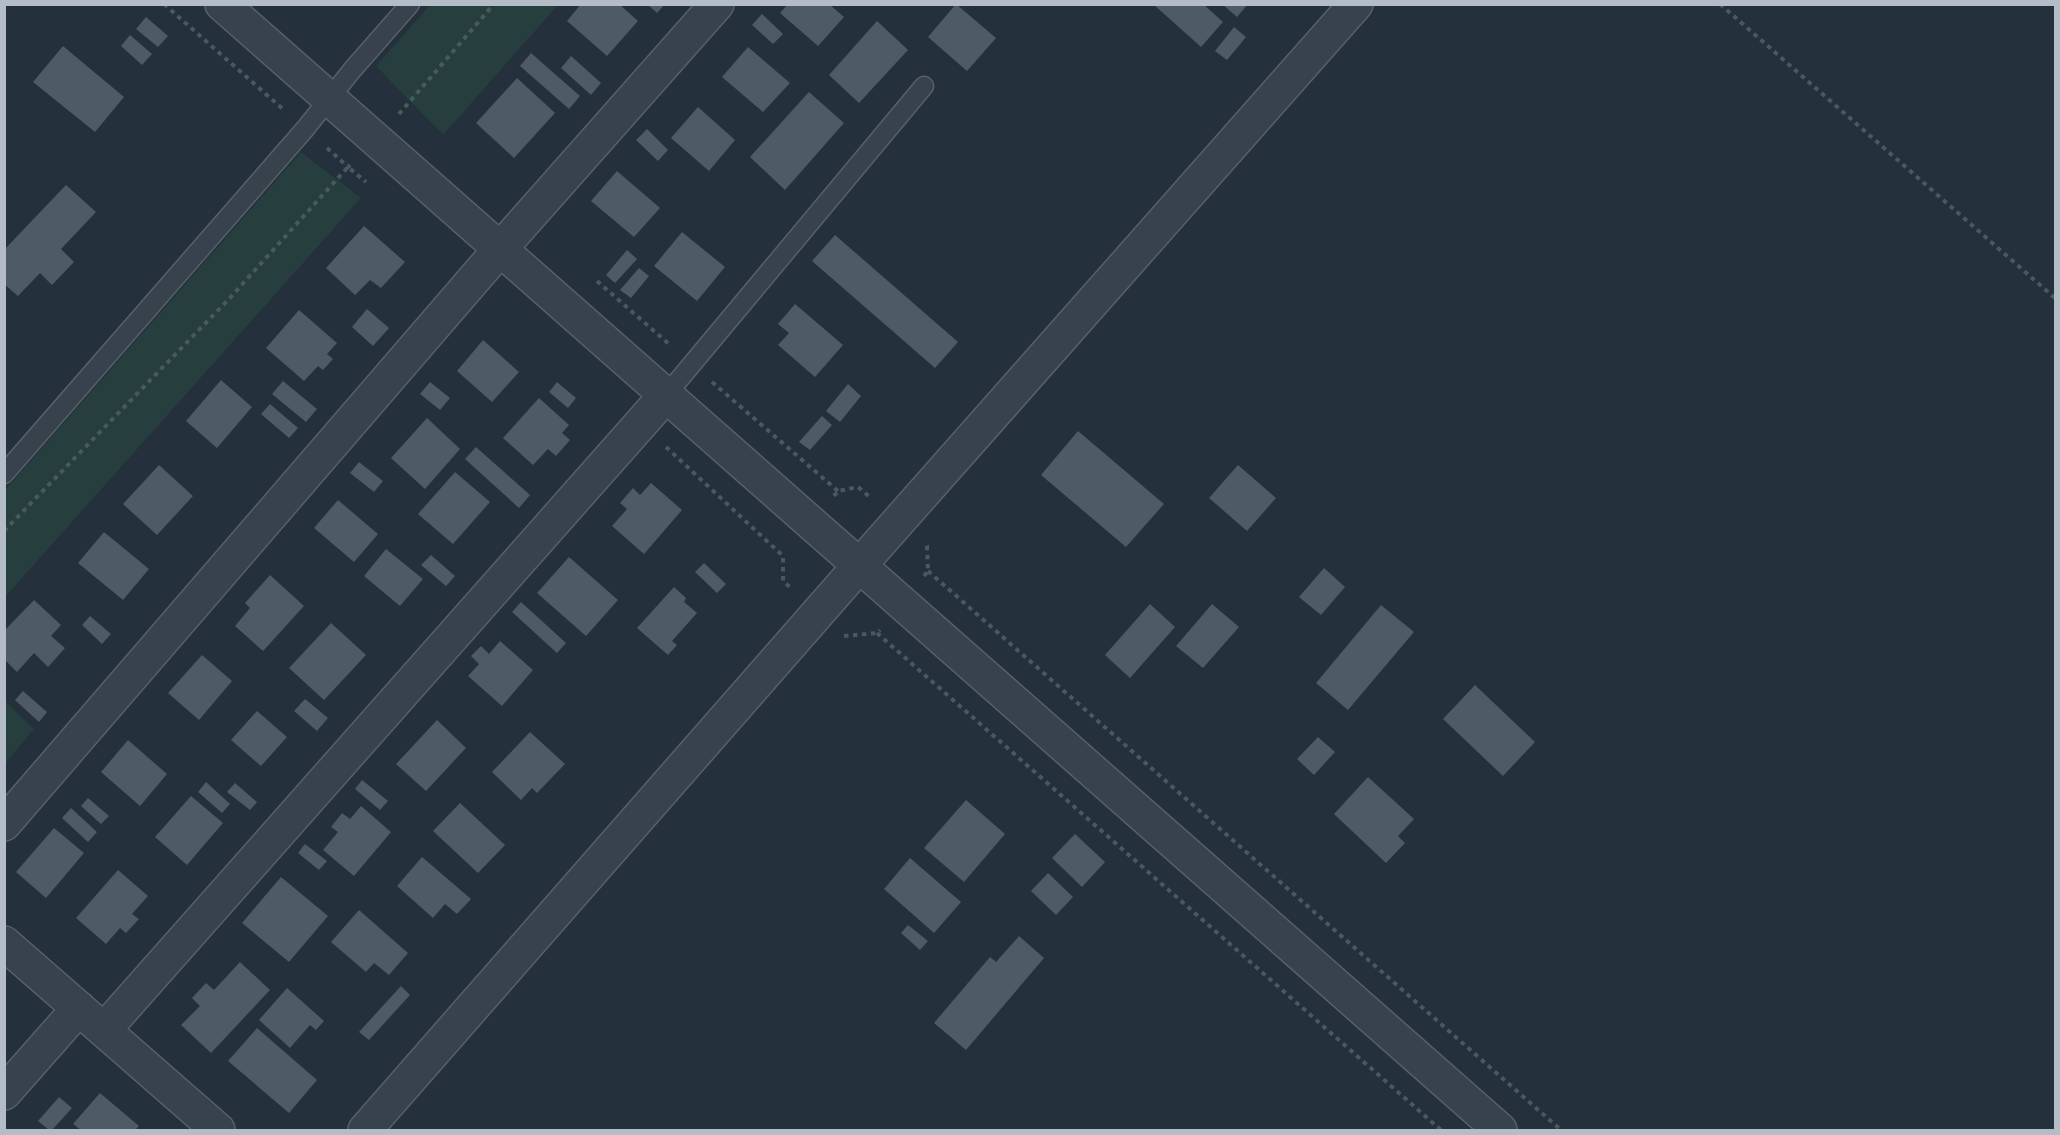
<svg xmlns="http://www.w3.org/2000/svg" width="2060" height="1135" font-family="Barlow,sans-serif">
<rect width="100%" height="100%" fill="#24303c"/>
<path fill="#273e3e" d="M430 5H558L443 135 376 66Z
M301 152 361 198 5 597V490Z
M5 701 34 729 5 764H4Z"/>
<path fill="#4e5b67" d="M581 4H619L638 21 607 56 567 21Z
M647 4H665L657 13Z
M788 4H829L844 17 818 46 780 13Z
M956 4 996 38 967 71 928 37Z
M1153 4H1203L1223 22 1201 47Z
M1222 4H1248L1237 17Z
M762 14 783 34 773 44 752 25Z
M146 17 168 36 158 47 136 29Z
M877 21 908 50 859 103 829 75Z
M1234 27 1246 37 1227 60 1215 51Z
M130 35 152 54 142 65 121 46Z
M63 46 124 97 95 132 33 82Z
M748 47 790 83 763 112 722 77Z
M531 53 580 96 569 109 520 66Z
M571 56 601 83 591 95 561 68Z
M517 78 555 113 514 158 476 123Z
M809 92 844 123 785 190 750 157Z
M698 107 735 140 709 171 671 138Z
M647 129 668 150 658 161 636 140Z
M617 171 660 208 634 237 591 201Z
M66 185 96 212 61 249 74 262 52 285 40 273 18 296 4 284V250Z
M364 226 405 262 381 288 370 280 355 295 326 268Z
M682 232 725 267 697 301 654 266Z
M835 235 958 342 935 368 812 261Z
M627 250 637 259 615 283 606 275Z
M639 268 649 276 631 298 620 290Z
M795 304 843 345 815 377 778 345 789 333 778 324Z
M367 309 389 328 373 346 352 327Z
M299 310 337 343 327 354 333 359 323 370 318 366 304 381 266 348Z
M483 340 519 372 492 402 457 371Z
M221 380 252 407 217 448 186 421Z
M283 381 317 409 306 422 272 394Z
M430 382 450 398 440 410 420 394Z
M557 382 576 398 568 408 549 392Z
M848 384 861 396 840 422 826 411Z
M539 398 569 425 562 433 570 440 556 456 548 449 533 465 503 438Z
M270 404 298 428 289 438 261 414Z
M822 416 832 425 810 450 799 442Z
M427 418 460 449 425 489 391 458Z
M1078 431 1164 504 1126 547 1041 475Z
M476 447 530 495 519 508 465 459Z
M359 462 383 481 374 492 350 473Z
M159 465 193 496 157 535 123 504Z
M1238 465 1276 498 1247 531 1209 498Z
M455 472 490 502 453 544 418 514Z
M651 483 682 510 644 554 612 526 627 509 620 503 633 488 640 495Z
M338 500 378 534 354 562 314 528Z
M104 532 149 569 123 600 78 563Z
M386 549 423 579 400 606 364 576Z
M431 555 455 576 446 586 421 565Z
M569 557 618 600 586 636 537 593Z
M704 563 726 584 717 593 695 572Z
M1324 568 1345 587 1321 615 1299 597Z
M270 575 304 606 263 651 235 626 250 608 245 603Z
M674 587 686 598 684 602 697 613 672 641 677 645 668 655 637 628Z
M34 600 61 625 51 636 65 648 48 667 34 653 17 672 4 659V631Z
M521 602 566 643 557 653 512 612Z
M1150 604 1175 627 1130 678 1105 655Z
M1212 604 1239 627 1203 668 1176 646Z
M1381 605 1414 632 1348 710 1316 683Z
M90 616 111 634 102 644 82 625Z
M331 623 366 655 324 700 289 668Z
M500 641 533 670 502 706 468 676 479 664 471 656 481 646 489 654Z
M202 655 232 681 199 720 168 693Z
M1475 685 1535 742 1503 776 1443 719Z
M23 691 47 712 39 722 15 700Z
M305 699 328 718 317 731 294 711Z
M257 711 287 737 261 766 231 740Z
M437 720 466 748 426 791 396 764Z
M530 732 565 764 537 793 532 788 521 800 492 772Z
M1318 737 1335 752 1314 775 1297 759Z
M128 740 167 774 140 806 101 772Z
M1368 777 1414 819 1398 836 1405 843 1386 863 1334 814Z
M362 780 388 801 380 810 355 789Z
M206 782 230 804 222 813 198 792Z
M235 783 257 802 250 810 227 792Z
M191 796 223 823 187 865 155 837Z
M88 798 109 816 101 824 81 806Z
M966 800 1005 834 964 882 924 848Z
M460 803 505 845 478 873 433 831Z
M361 806 391 832 354 876 323 850 338 832 331 827 342 813 350 819Z
M71 808 97 832 88 842 62 818Z
M54 828 84 853 46 898 16 872Z
M1075 834 1105 862 1082 887 1052 858Z
M305 844 327 861 319 870 298 853Z
M422 857 471 899 457 914 445 904 433 918 397 886Z
M910 858 961 902 934 933 884 889Z
M118 870 148 896 132 914 139 919 126 933 120 928 106 944 76 918Z
M1048 873 1073 897 1056 915 1031 891Z
M281 877 328 916 289 962 242 923Z
M359 910 408 953 389 975 374 963 366 972 331 942Z
M908 925 928 941 920 950 901 933Z
M1019 936 1044 958 966 1050 934 1023 990 957 996 962Z
M240 962 270 990 211 1053 181 1025 200 1006 192 998 206 983 214 990Z
M401 986 410 995 369 1040 359 1032Z
M287 988 324 1021 316 1030 310 1025 290 1048 259 1020Z
M257 1028 317 1080 289 1113 228 1061Z
M100 1093 139 1126 135 1130H81L73 1124Z
M59 1097 72 1108 52 1130H49L38 1121Z"/>
<g fill="none" stroke-linecap="round" stroke-linejoin="round">
<g stroke="#56606a" stroke-width="21">
<path id="service" d="M667 394 924 86
M4 474 305 129 353 69 410 4"/>
</g>
<g stroke="#56606a" stroke-width="36">
<path id="minor" d="M4 824 501 248 717 4
M4 943 218 1130
M104 1030 667 394
M4 1093 79 1008"/>
</g>
<g stroke="#56606a" stroke-width="36">
<path id="tertiary" d="M222 4C650 378 1074 755 1500 1130
M365 1130 859 566 1356 4"/>
</g>
<path stroke="#465b5c" stroke-width="4" stroke-dasharray="4.5 4.5" stroke-linecap="butt" d="M164 4 285 111
M1720 4 2056 299
M399 114 494 4
M327 148 348 167 350 165
M597 281 670 345
M712 382 838 491
M666 447 783 556V581L792 589
M834 496 838 491 858 487 871 498
M4 531 228 300 348 167 366 182
M928 571 1561 1130
M924 576 928 571 927 546 925 544
M877 633 1441 1130
M844 636 877 633 880 630"/>
<use href="#service" stroke="#38424c" stroke-width="18"/>
<use href="#minor" stroke="#38424c" stroke-width="33"/>
<use href="#tertiary" stroke="#38424c" stroke-width="33"/>
</g>
<rect width="2060" height="1135" fill="none" stroke="#b4bdc7" stroke-width="12"/>
</svg>
